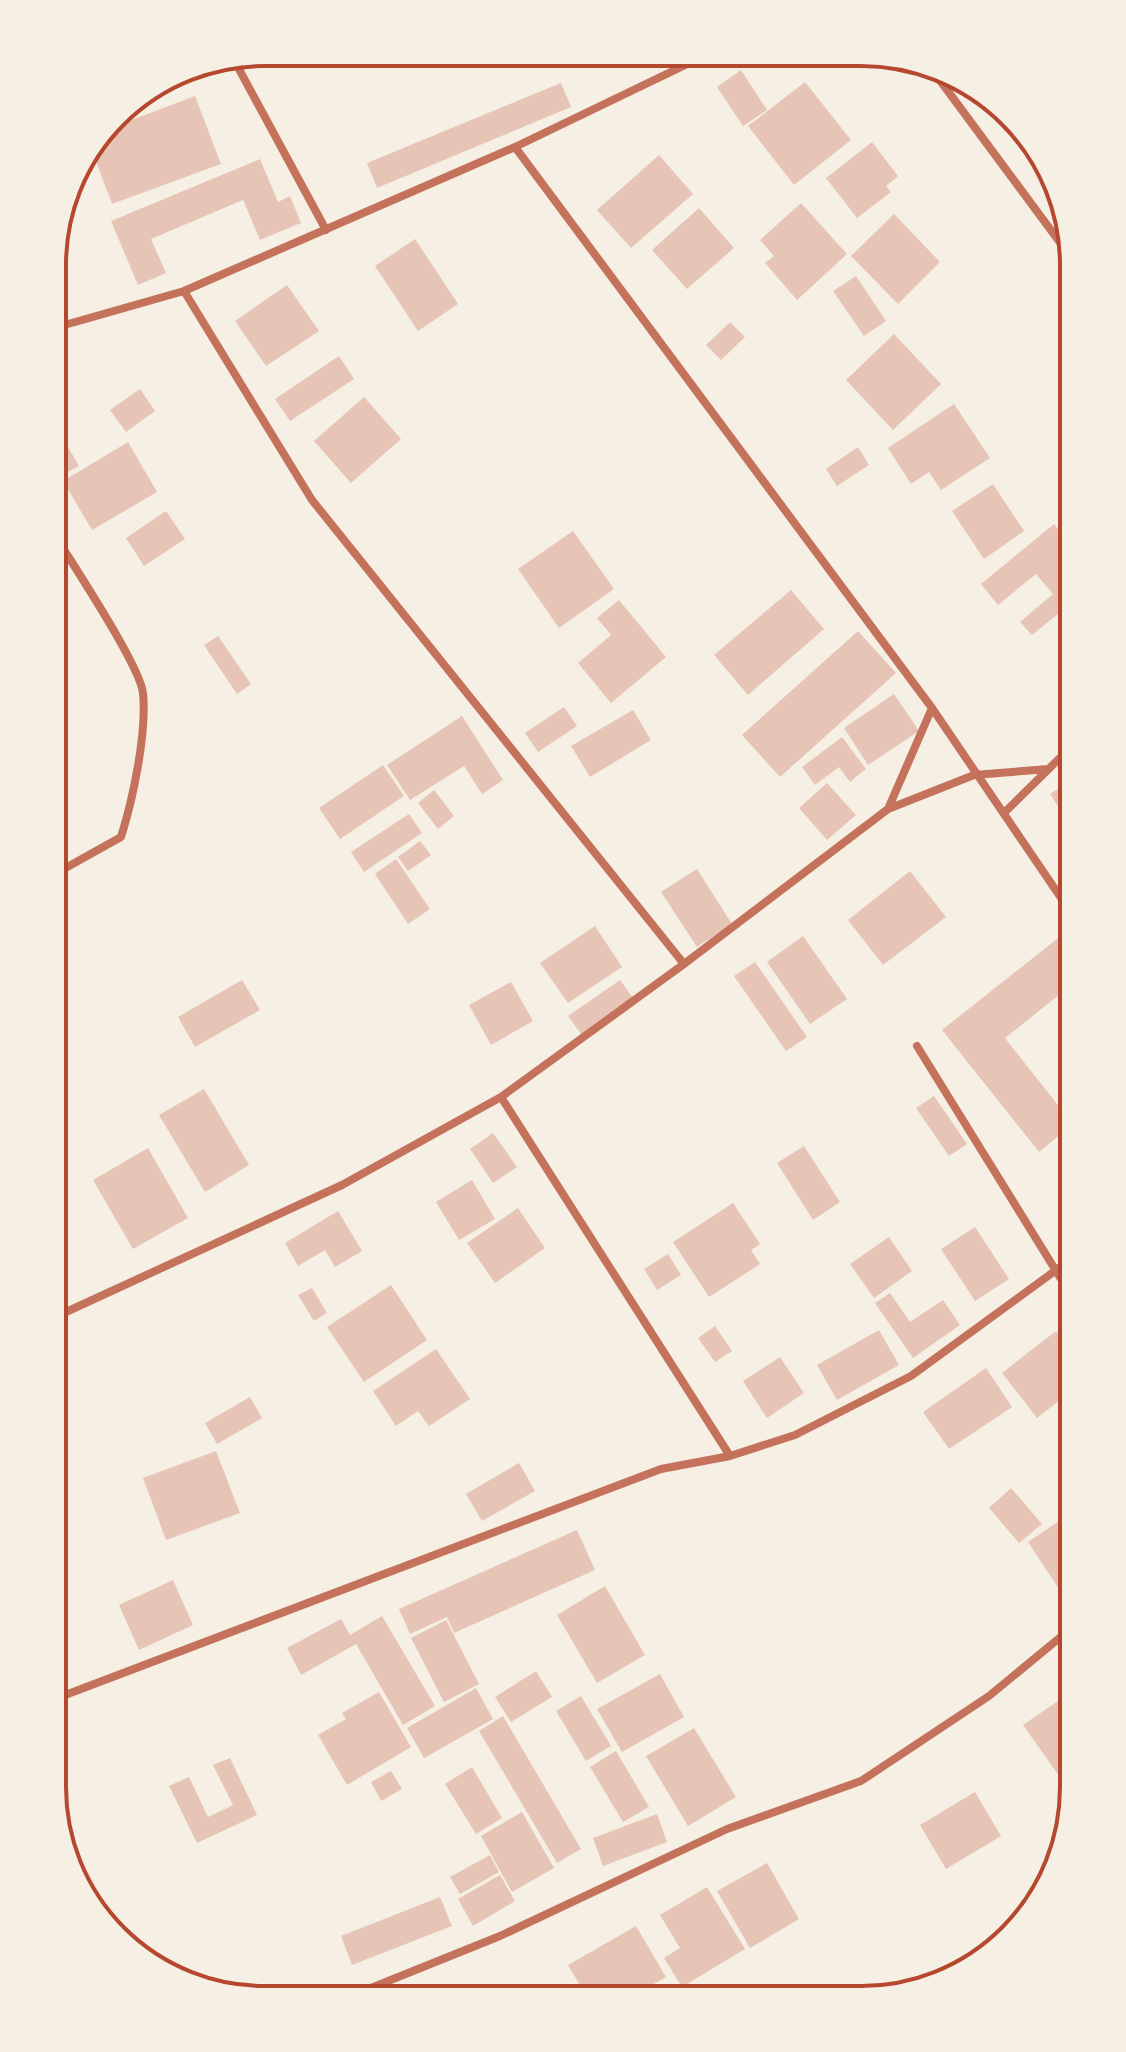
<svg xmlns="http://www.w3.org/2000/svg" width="1126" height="2052" font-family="'IBM Plex Sans',sans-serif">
<rect width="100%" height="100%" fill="#f6efe4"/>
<path fill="#e6c5b7" d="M741 70 767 110 743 126 717 87Z
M805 82 851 140 794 185 748 126Z
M561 83 571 107 377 188 367 163Z
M195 96 221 164 112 204 91 148 105 130Z
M1017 127 1030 148 1028 149 1013 130Z
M872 142 898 176 886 186 891 192 857 218 826 178Z
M659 155 693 194 631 248 597 210Z
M260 159 278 202 290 196 301 223 260 240 243 200 151 239 166 273 138 285 111 221Z
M801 203 847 254 797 300 765 263 774 256 760 240Z
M699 208 734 248 687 289 652 250Z
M894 214 940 262 898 304 851 256Z
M415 239 458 304 418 331 375 266Z
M856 276 886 321 864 336 833 291Z
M287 285 319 331 266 366 235 321Z
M730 322 745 337 721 360 706 345Z
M894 334 941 384 893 430 846 380Z
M339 356 354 379 290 421 275 399Z
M140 389 155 411 126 432 110 410Z
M364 397 401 439 351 483 314 441Z
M954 404 990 458 941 490 929 472 911 484 888 448Z
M54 423 79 466 53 480 54 447Z
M128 442 157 492 92 530 63 481Z
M858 447 869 465 837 486 826 469Z
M993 484 1024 531 984 559 952 511Z
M166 511 185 539 144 566 126 538Z
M1054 524 1074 548V601L1032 635 1020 622 1053 594 1036 574 998 605 981 584Z
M573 531 614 589 559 628 518 569Z
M791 590 824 629 748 695 714 655Z
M619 600 666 657 611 703 578 663 611 635 597 618Z
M858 631 896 673 780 777 742 735Z
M218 636 251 684 237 694 204 645Z
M894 694 919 731 868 765 844 728Z
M564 707 577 726 538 752 525 733Z
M633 710 651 740 590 777 571 746Z
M462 716 503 780 482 794 464 766 410 800 387 765Z
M842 737 866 769 850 782 839 767 815 785 802 767Z
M383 765 404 796 340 839 319 808Z
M1074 778V831L1050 794Z
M827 783 856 815 827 840 799 808Z
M434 790 454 816 438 829 418 803Z
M409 814 422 833 364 872 351 852Z
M420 841 431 855 408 871 398 857Z
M396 859 430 909 408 924 375 874Z
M697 869 732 924 697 947 661 892Z
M910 871 946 917 883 965 848 920Z
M595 926 622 967 568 1003 540 963Z
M1067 931 1074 939V983L1005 1038 1073 1124 1039 1152 942 1030Z
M803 936 847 999 810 1024 767 962Z
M755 962 807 1037 786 1051 734 976Z
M242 980 260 1010 195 1047 178 1017Z
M620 980 636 1002 584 1038 568 1016Z
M511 982 533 1021 491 1045 469 1005Z
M1074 1056V1091L1057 1071Z
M204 1089 249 1165 205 1192 159 1115Z
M934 1096 967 1144 949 1156 916 1108Z
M1074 1128V1154L1062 1136Z
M493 1133 517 1167 493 1183 470 1149Z
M804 1146 840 1202 813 1220 777 1163Z
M148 1148 188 1218 133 1249 93 1180Z
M472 1180 495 1219 459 1240 436 1202Z
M733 1203 760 1244 751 1250 760 1264 709 1297 673 1242Z
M518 1208 545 1248 495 1283 467 1243Z
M338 1211 362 1251 335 1267 325 1250 298 1266 285 1243Z
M975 1227 1009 1279 975 1301 941 1249Z
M889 1237 912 1271 874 1298 850 1264Z
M668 1254 681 1275 657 1290 644 1269Z
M391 1285 427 1340 364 1382 327 1327Z
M312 1288 327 1313 314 1321 298 1295Z
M890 1293 910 1322 943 1300 960 1325 913 1358 875 1303Z
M715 1326 732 1351 715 1362 698 1338Z
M879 1330 899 1365 837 1400 817 1365Z
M1056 1331 1074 1353V1389L1037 1418 1002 1373Z
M436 1349 470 1399 429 1426 418 1411 396 1426 373 1391Z
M780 1357 804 1393 767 1418 743 1381Z
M986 1368 1012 1407 949 1449 923 1412Z
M250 1397 262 1418 217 1444 205 1423Z
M1074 1448V1475L1061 1458Z
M216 1451 240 1513 166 1540 143 1478Z
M519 1463 535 1491 482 1521 466 1494Z
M1011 1488 1042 1524 1019 1543 989 1508Z
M1074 1511V1584L1061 1592 1028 1542Z
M577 1530 595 1570 454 1633 447 1617 410 1634 399 1609Z
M173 1580 193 1625 139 1650 119 1605Z
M605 1586 645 1655 597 1683 557 1615Z
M382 1616 435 1706 403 1725 356 1644 301 1675 287 1648 341 1619 350 1635Z
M446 1620 479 1684 444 1702 411 1638Z
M536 1671 552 1697 511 1722 495 1697Z
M660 1674 684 1717 622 1752 597 1709Z
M476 1688 493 1719 424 1758 407 1728Z
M1074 1690V1797L1023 1725Z
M379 1692 411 1747 347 1785 318 1735 346 1719 342 1713Z
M581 1696 611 1746 586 1761 556 1711Z
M503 1716 581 1849 557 1863 479 1731Z
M694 1728 736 1797 688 1826 646 1756Z
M616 1751 649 1807 623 1822 590 1767Z
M230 1758 257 1815 197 1843 169 1786 189 1777 208 1817 233 1805 213 1765Z
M472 1767 502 1818 476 1834 445 1784Z
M391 1771 402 1789 381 1801 371 1782Z
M975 1792 1001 1836 946 1869 920 1825Z
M522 1812 554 1868 512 1892 481 1836Z
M657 1814 667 1842 603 1866 593 1838Z
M490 1855 499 1872 460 1894 450 1877Z
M767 1863 799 1919 750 1948 717 1891Z
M500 1875 515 1901 473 1926 458 1899Z
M707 1887 745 1949 682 1987 664 1958 680 1948 660 1915Z
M440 1897 452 1926 352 1965 341 1936Z
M636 1926 666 1977 627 1999H588L568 1965Z"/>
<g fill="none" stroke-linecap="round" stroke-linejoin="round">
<path stroke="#c5725c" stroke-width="8" d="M233 58 326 230
M933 71 1073 260
M515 147 932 708 1074 917
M184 291 312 500 684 964
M54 328 184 291 515 147 706 55
M888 809 932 708
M1004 813 1074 744
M53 875 121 837C133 799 147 733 143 693 140 665 71 562 53 532
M917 1046 1074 1300
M501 1097 730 1456
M53 1318 342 1185 501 1097 684 964 888 809 974 775 1048 769
M52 1700 661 1469 730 1456 795 1435 911 1376 1074 1257
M346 1998 500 1936 727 1829 861 1781 989 1696 1074 1626"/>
</g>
<path d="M0 0H1126V2052H0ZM265 66H861A199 199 0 0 1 1060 265V1787A199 199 0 0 1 861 1986H265A199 199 0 0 1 66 1787V265A199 199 0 0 1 265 66Z" fill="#f6efe4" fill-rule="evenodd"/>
<path fill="none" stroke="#b5482f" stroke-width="4" d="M265 66H861A199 199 0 0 1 1060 265V1787A199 199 0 0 1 861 1986H265A199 199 0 0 1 66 1787V265A199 199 0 0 1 265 66Z"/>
</svg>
